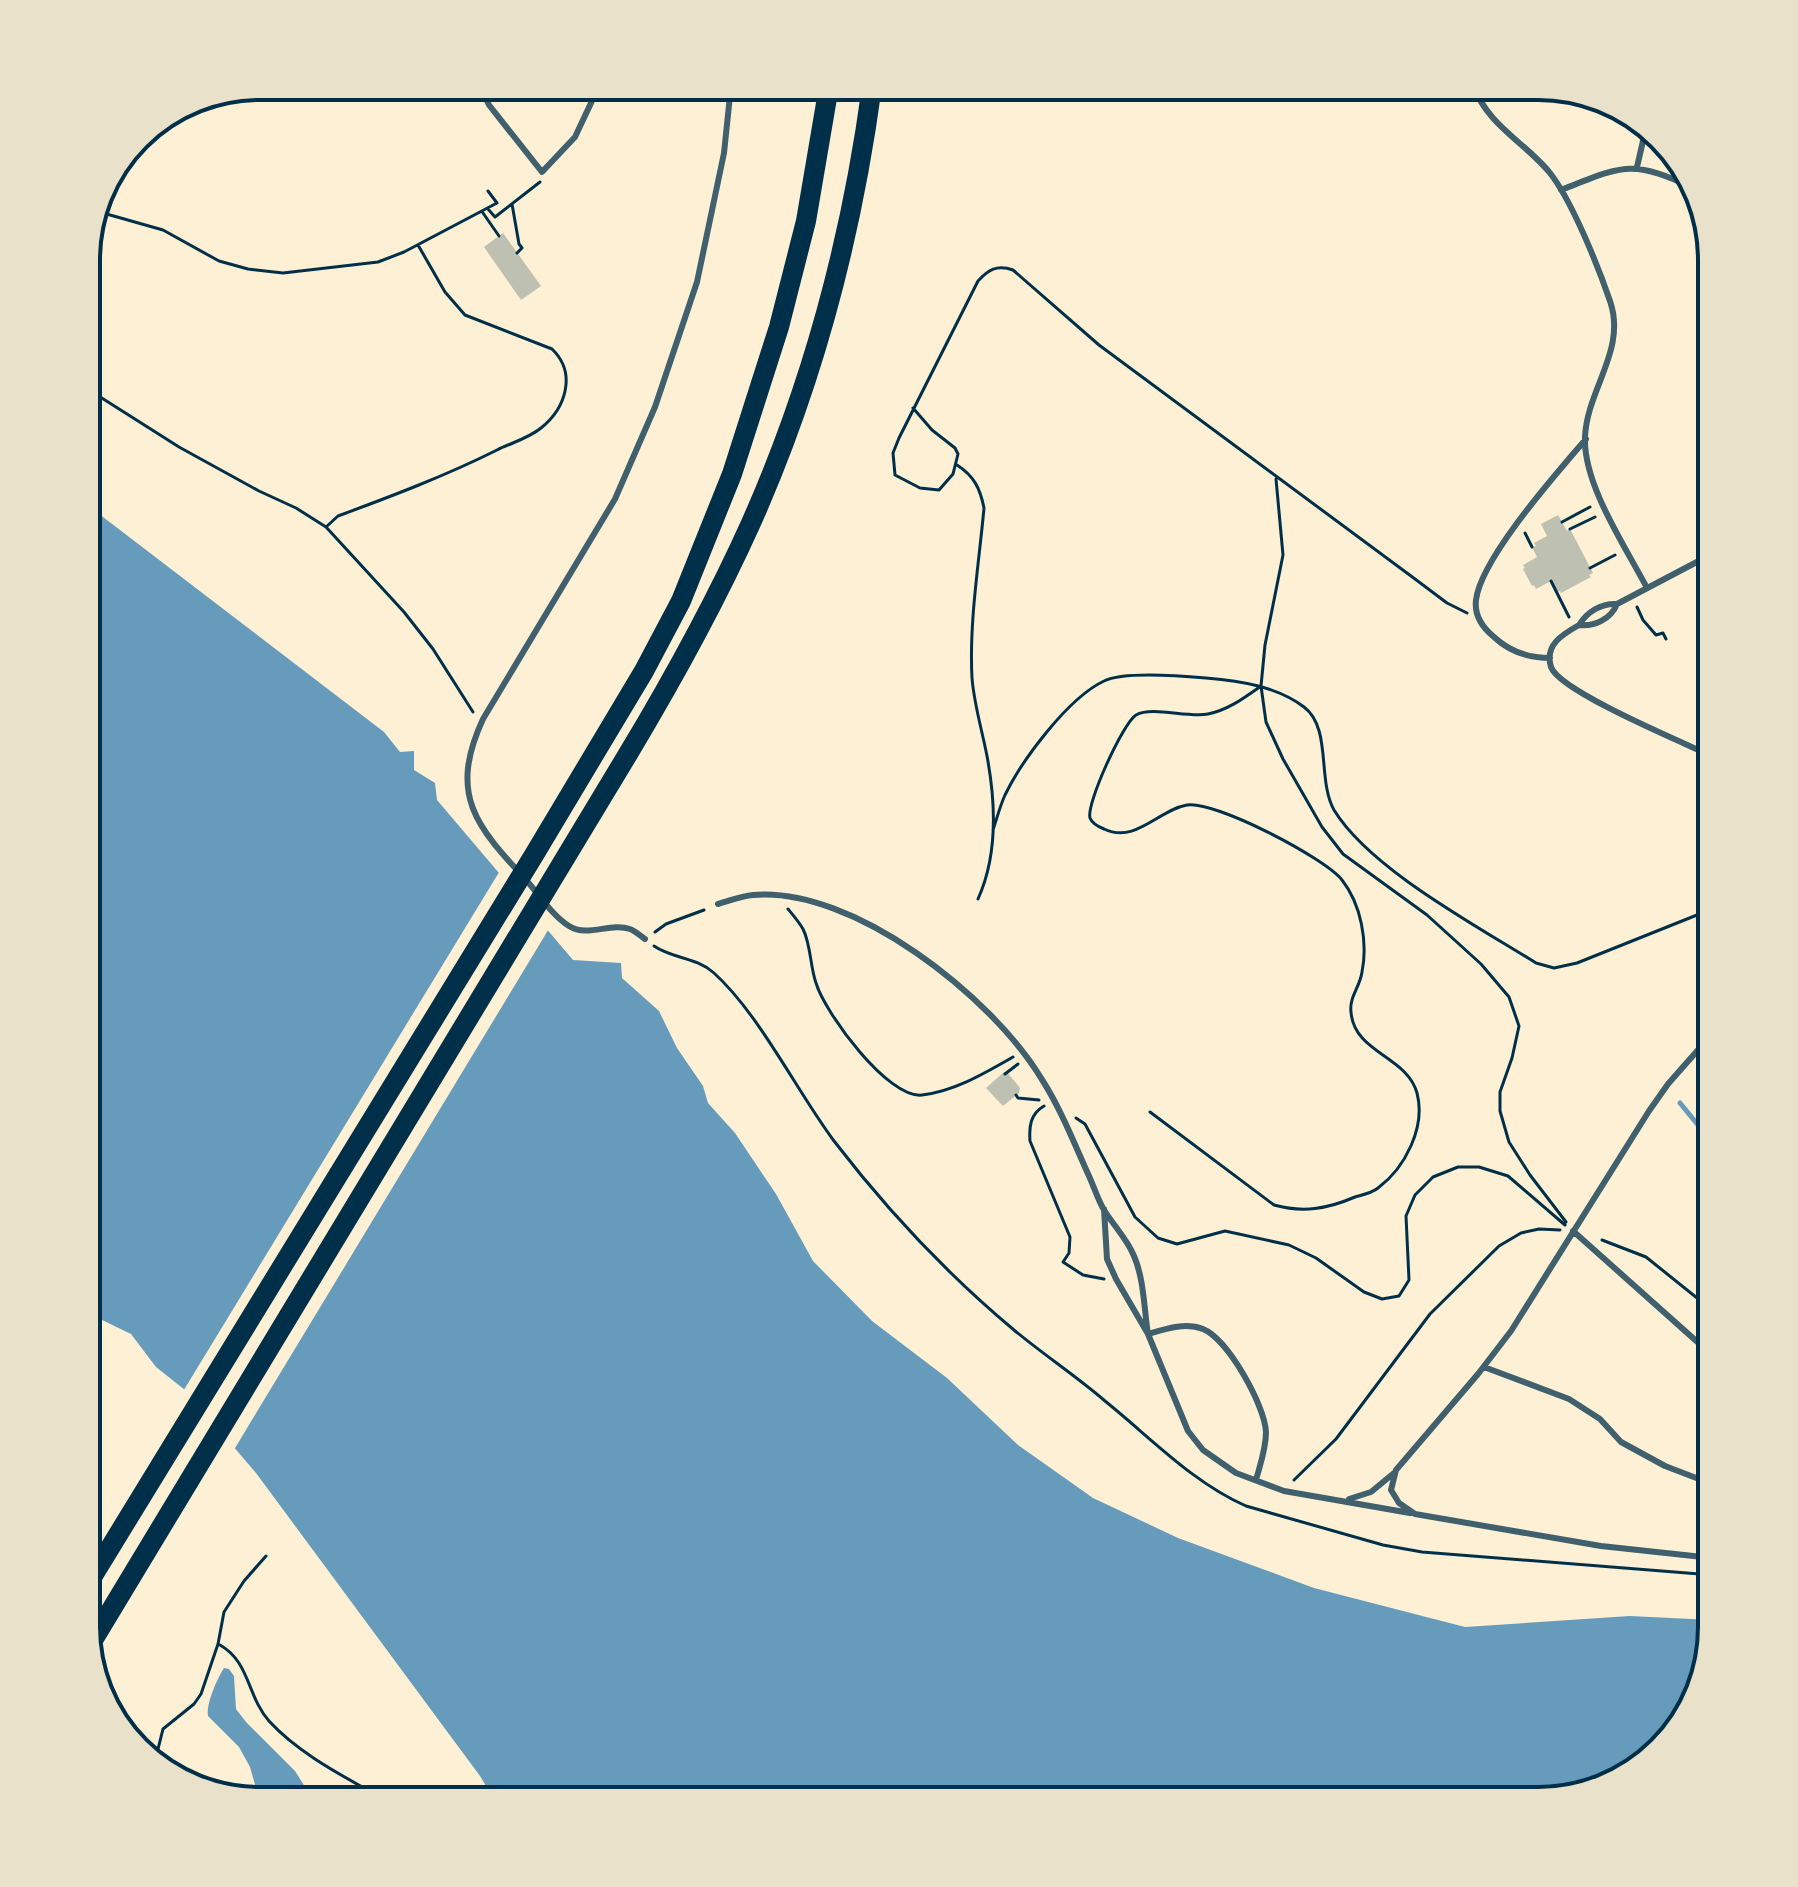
<svg xmlns="http://www.w3.org/2000/svg" width="1798" height="1887" font-family="Ubuntu,sans-serif">
<rect width="100%" height="100%" fill="#fdf0d5"/>
<path fill="#669bbc" d="M86 504 384 732 400 752 414 751V770L435 783 437 800 573 960 621 963 622 978 659 1011 677 1048 703 1086 708 1103 735 1133 776 1194 813 1261 872 1321 947 1378 1018 1445 1093 1498 1178 1538 1314 1588 1465 1627 1630 1616 1712 1620 1694 1704 1652 1758 1604 1788 1539 1801H495L480 1776 256 1473 185 1390 156 1367 131 1334 102 1320 86 1318Z
M224 1668 229 1669 234 1676 236 1709 246 1722 295 1771 314 1801H271L256 1788 250 1767 239 1747 208 1716C206 1704 217 1679 224 1668Z"/>
<path fill="#fdf0d5" d="M501 869 550 927 232 1453 182 1393Z"/>
<g fill="none" stroke-linecap="round" stroke-linejoin="round">
<path stroke="#669bbc" stroke-width="5" d="M1680 1103 1712 1142"/>
</g>
<path fill="#bec0b2" d="M503 233 541 286 521 300 484 247Z
M1558 515 1567 531 1570 529 1593 573 1589 575 1591 577 1561 593 1560 591 1556 592 1551 581 1536 589 1534 585 1532 586 1523 569 1525 568 1523 565 1537 557 1532 547 1536 546 1534 543 1547 536 1541 524Z
M1004 1072H1007L1020 1088 1019 1093 1003 1106 986 1088Z"/>
<g fill="none" stroke-linecap="round" stroke-linejoin="round">
<path stroke="#003049" stroke-width="3" d="M512 204 519 244 522 248 517 253
M488 209 495 217 540 182
M96 211 163 230 219 261 248 269 283 273 378 262 404 252 497 203 488 191
M483 213 499 236
M86 388 179 447 259 491 296 508 326 527 404 612 433 649 473 712
M913 408 932 430 955 448 958 454 953 474 939 490 920 488 895 475 893 453 899 438 978 281C988 270 997 264 1013 270L1099 345 1411 576 1447 603 1467 613
M957 465C974 476 980 488 984 508 979 563 969 622 972 678 974 704 982 730 987 756 996 804 998 855 978 899
M1276 479 1283 555 1265 645 1261 686 1266 722 1283 759 1322 827 1343 854 1427 915 1481 964 1509 997 1519 1026 1512 1058 1500 1092V1111L1509 1142 1530 1175 1566 1222
M1562 522 1590 507
M326 527 338 516C392 496 445 476 497 450 511 443 529 438 541 428 566 408 577 373 552 349L465 315 445 292 418 245
M1570 529 1595 517
M1525 533 1532 547
M1590 568 1615 555
M1551 581 1569 617
M1637 607 1643 620 1656 635 1663 633 1666 639
M993 830C997 818 1000 806 1005 795 1022 760 1068 698 1104 681 1124 671 1183 676 1206 678 1240 681 1276 686 1304 707 1332 728 1317 780 1334 810 1370 869 1477 926 1536 963L1554 968 1577 963 1712 909
M788 909C793 915 799 922 803 929 811 945 810 966 816 983 825 1013 888 1099 922 1095 955 1091 985 1073 1013 1057
M655 932 666 924 704 910
M654 946C673 959 696 957 714 973 760 1015 796 1090 834 1141 887 1210 947 1274 1014 1330 1044 1355 1076 1376 1105 1401 1151 1438 1192 1482 1246 1506L1383 1545 1422 1552 1712 1575
M1005 1074 1018 1064
M1016 1095 1018 1098 1039 1100
M1044 1106C1030 1114 1029 1127 1030 1141L1070 1237 1069 1253 1063 1262 1083 1275 1104 1279
M1150 1112 1274 1205C1303 1213 1327 1209 1355 1197 1362 1195 1372 1193 1378 1188 1405 1168 1426 1127 1417 1093 1407 1056 1354 1053 1351 1012 1349 997 1360 987 1362 972 1368 942 1361 904 1342 880 1325 858 1214 800 1187 805 1158 810 1136 844 1104 829 1099 827 1092 823 1090 818 1086 804 1123 723 1136 715 1152 706 1188 718 1208 714 1228 710 1244 698 1261 686
M1076 1118 1085 1124 1135 1217 1158 1238 1177 1244 1225 1231 1289 1245 1316 1258 1364 1292 1382 1299 1399 1296 1409 1280 1406 1216 1415 1195 1433 1177 1458 1167H1479L1508 1176 1565 1225
M1602 1240 1646 1257 1712 1310
M1294 1480 1336 1439 1430 1314 1499 1246 1521 1233 1539 1229 1560 1230
M220 1645C250 1662 247 1696 269 1721 300 1755 347 1778 387 1801
M155 1761 163 1729 194 1704 201 1694 218 1644 224 1612 244 1581 266 1556"/>
<path stroke="#3f606c" stroke-width="6" d="M480 86 489 105 542 172 575 137 599 86
M1474 86C1486 124 1527 144 1550 173 1572 201 1598 266 1610 301 1627 350 1587 389 1585 437 1583 484 1625 546 1647 588
M1637 167 1646 128
M1561 190C1625 165 1631 159 1696 189
M1617 604C1611 619 1594 627 1579 625 1587 612 1601 603 1617 604L1712 554
M1579 625C1563 634 1544 645 1551 667 1559 691 1684 743 1712 756
M1550 658C1528 658 1510 652 1494 637 1483 628 1474 616 1476 600 1481 558 1557 473 1586 439
M718 904C729 901 741 896 753 895 853 886 992 997 1041 1078 1061 1109 1074 1143 1089 1176 1094 1187 1098 1200 1104 1210 1114 1226 1127 1239 1134 1256 1144 1279 1144 1309 1148 1334
M645 939C641 936 635 931 630 929 610 922 588 938 569 926 553 916 540 896 527 881 476 826 448 795 483 719L615 499 655 407 697 282 724 153 731 86
M1712 1034 1668 1084 1649 1111 1511 1331 1478 1374 1396 1470 1391 1490 1399 1503 1415 1514 1601 1546 1712 1558
M1104 1209 1107 1259 1116 1279 1148 1334 1188 1431 1203 1450 1236 1473 1284 1491 1410 1513
M1573 1231 1712 1355
M1148 1334C1165 1329 1185 1322 1203 1329 1228 1339 1265 1406 1266 1432 1266 1449 1260 1465 1256 1480
M1484 1367 1569 1399 1600 1419 1621 1442 1665 1466 1712 1484
M1349 1499 1371 1492 1394 1473"/>
<path stroke="#003049" stroke-width="20" d="M86 1587 534 855 644 671 681 601 732 474 779 327 806 221 829 86
M90 1645 628 754C673 679 715 603 751 523 812 386 852 235 872 86"/>
</g>
<path d="M0 0H1798V1887H0ZM260 100H1538A160 160 0 0 1 1698 260V1627A160 160 0 0 1 1538 1787H260A160 160 0 0 1 100 1627V260A160 160 0 0 1 260 100Z" fill="#e9e1ca" fill-rule="evenodd"/>
<path fill="none" stroke="#003049" stroke-width="4" d="M260 100H1538A160 160 0 0 1 1698 260V1627A160 160 0 0 1 1538 1787H260A160 160 0 0 1 100 1627V260A160 160 0 0 1 260 100Z"/>
</svg>
